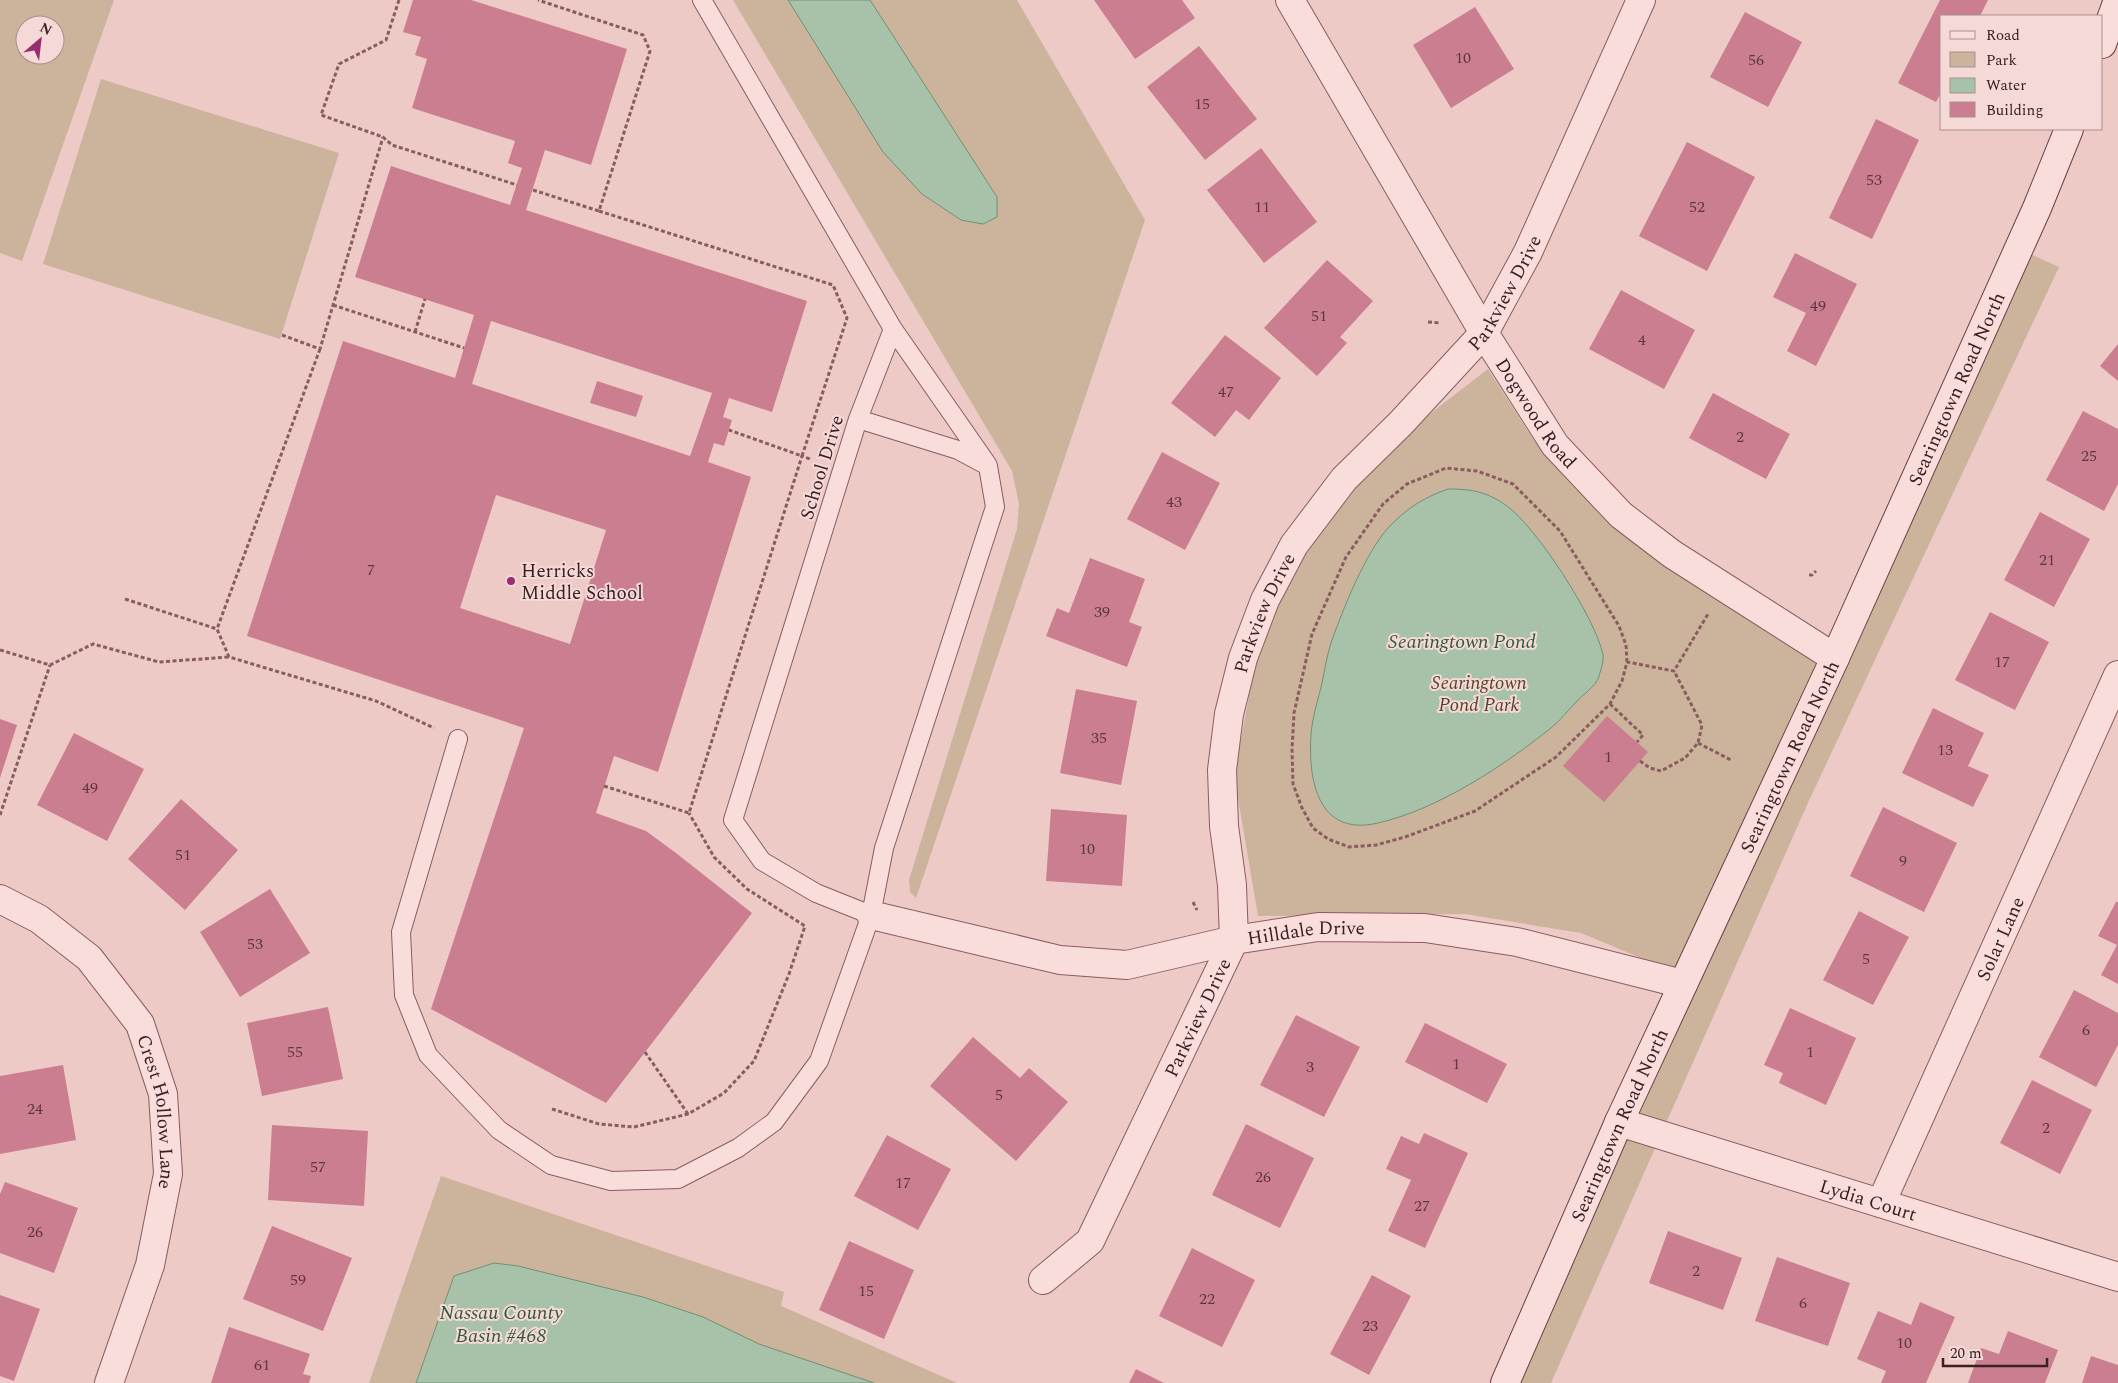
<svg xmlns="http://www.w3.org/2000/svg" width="2118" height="1383" font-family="Spectral,serif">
<rect width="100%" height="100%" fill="#eecac7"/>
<path fill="#ccb39b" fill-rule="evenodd" d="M0 0H114L22 261 0 253ZM25 25H55V55H25Z
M733 0H1017L1145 220 916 898 910 892 909 880 1017 529 1019 504 1012 471Z
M101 79 339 153 280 339 43 264Z
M2013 246 2059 267 1807 805 1551 1383H1500L1684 976 1581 933 1465 914 1258 916 1234 775 1259 644 1298 556 1349 489 1414 426 1488 369 1533 439 1611 515 1830 659Z
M441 1176 784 1292 781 1306 957 1383H369Z"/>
<path fill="#a8c2aa" stroke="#6f9173" d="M788 0H870L997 197V217L983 224 961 220 922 194 883 152Z
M1448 489C1473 489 1487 492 1507 506 1537 528 1596 619 1603 655 1604 661 1600 673 1598 679 1594 687 1584 694 1578 700 1569 709 1561 720 1551 728 1503 766 1439 809 1378 823 1318 837 1308 781 1311 735 1312 718 1318 700 1322 683 1325 669 1327 654 1332 640 1344 607 1365 554 1388 528 1407 508 1423 498 1448 489Z
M494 1263 518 1266 643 1297 703 1317 759 1344 874 1383H416L454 1276Z"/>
<path fill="#cb7e8f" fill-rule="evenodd" d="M413 0H471L627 49 591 165 545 150 526 210 807 301 772 412 729 398 723 417 732 420 724 446 714 443 708 462 751 477 658 772 614 756 596 813 646 831 676 853 752 913 606 1103 431 1009 524 728 247 636 343 341 455 378 474 315 355 277 391 166 510 205 522 168 508 163 515 141 412 108 427 59 415 55 421 37 403 32ZM491 321 712 393 690 456 472 384ZM496 495 606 530 570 644 460 608Z
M1094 0H1182L1195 18 1135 59Z
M1940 0H1988L1980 16H1942V91L1936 102 1898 83Z
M1475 7 1514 69 1451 108 1413 45Z
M1745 12 1802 42 1768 107 1710 77Z
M1199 46 1257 119 1205 160 1147 87Z
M1876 119 1919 140 1872 239 1829 218Z
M1687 142 1755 177 1707 271 1639 236Z
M1261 148 1317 222 1264 263 1207 190Z
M1795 253 1857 284 1816 366 1787 351 1806 313 1773 297Z
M1327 260 1373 301 1340 337 1347 343 1317 376 1264 328Z
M1621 290 1695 330 1664 389 1589 349Z
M1225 335 1281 378 1249 420 1236 410 1215 437 1171 403Z
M2118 344V381L2100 366Z
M597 381 643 396 636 417 590 403Z
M1713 393 1790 434 1766 479 1689 438Z
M2083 411 2118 429V484L2104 511 2046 480Z
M1162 452 1220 483 1185 550 1127 519Z
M2040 512 2090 539 2054 607 2004 580Z
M1090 558 1145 579 1129 622 1142 627 1127 667 1046 636 1057 608 1069 613Z
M1990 612 2049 642 2015 710 1955 680Z
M1076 689 1137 701 1121 785 1060 773Z
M1933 708 1984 733 1968 766 1989 775 1973 807 1902 773Z
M1607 716 1648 752 1604 802 1563 766Z
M0 719 17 725 0 778Z
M74 733 144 769 107 841 37 805Z
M181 799 238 850 185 910 128 859Z
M1883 807 1957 843 1924 912 1850 876Z
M1051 809 1127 815 1122 886 1046 881Z
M270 889 310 953 240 997 200 932Z
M2116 902H2118V984L2101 975 2117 945 2098 936Z
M1859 911 1909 937 1873 1005 1823 980Z
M2074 990 2118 1013V1045L2096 1087 2039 1057Z
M328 1007 343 1079 262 1096 247 1023Z
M1790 1008 1856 1038 1826 1105 1779 1083 1783 1073 1764 1065Z
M1296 1015 1360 1047 1324 1117 1260 1085Z
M1425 1023 1507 1064 1487 1103 1405 1062Z
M973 1037 1020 1078 1029 1068 1068 1102 1016 1161 930 1086Z
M63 1065 76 1140 0 1154V1076Z
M2032 1080 2092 1110 2060 1174 2000 1143Z
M1246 1124 1314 1158 1280 1228 1212 1195Z
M272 1125 368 1131 364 1206 268 1200Z
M1424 1133 1468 1153 1425 1248 1388 1231 1411 1180 1386 1169 1401 1136 1419 1144Z
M887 1135 951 1169 918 1230 854 1196Z
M5 1182 78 1208 54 1273 0 1253V1194Z
M272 1226 352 1258 323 1331 243 1299Z
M1668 1231 1742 1258 1723 1310 1649 1283Z
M849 1241 914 1270 884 1339 819 1310Z
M1192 1248 1255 1280 1222 1347 1159 1316Z
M1777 1257 1850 1283 1828 1346 1755 1321Z
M1372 1275 1411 1296 1369 1375 1330 1354Z
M0 1295 40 1309 14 1381 0 1376Z
M1920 1302 1955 1317 1926 1383H1881L1886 1371 1857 1359 1878 1311 1911 1325Z
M229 1327 310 1354 303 1374 311 1376 309 1383H211Z
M2008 1331 2058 1350 2045 1383H1968L1981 1348 1999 1354Z
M2091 1356 2118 1365V1383H2082Z
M1136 1369 1164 1383H1129Z"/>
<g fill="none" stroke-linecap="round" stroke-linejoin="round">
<g stroke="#8a5c61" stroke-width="20">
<path id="lane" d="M702 0 893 329 987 464
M458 739 401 932 404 995 428 1055 499 1130 551 1165 611 1181 678 1179 738 1148 774 1122 819 1061 871 915 884 848 995 507 988 466 958 450 858 419
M871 915 816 893 762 861 733 820 858 419 893 329"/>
</g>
<g stroke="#8a5c61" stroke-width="30">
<g id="street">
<path id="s1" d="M1290 0 1484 333 1555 445 1621 515 1672 554 1835 658"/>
<path id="s2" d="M0 899 39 919 89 958 140 1024 163 1094 168 1174 150 1265 109 1383"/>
<path id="s3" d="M871 915 1060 960 1127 965 1234 940 1318 927 1425 928 1517 942 1683 984"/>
<path id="s4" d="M1619 1122 2118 1277"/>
<path id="s5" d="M1881 1203 2118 675"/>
<path id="s6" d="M1043 1280 1090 1241 1234 940 1232 885 1224 826 1222 770 1229 714 1243 658 1265 600 1294 545 1344 479 1401 423 1484 333 1528 252 1641 0"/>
</g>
</g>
<g stroke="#6c3f45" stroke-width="30">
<g id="secondary">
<path d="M2102 44 2118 0"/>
<path id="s7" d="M1505 1383 1619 1122 1835 658 2037 208 2069 129"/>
</g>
</g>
<path stroke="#8a5c61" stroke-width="3" stroke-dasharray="4 2.5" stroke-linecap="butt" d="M399 0 386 40 339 64 321 115 383 137 392 145 517 185
M533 190 599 211 650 51 643 35 538 0
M599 211 833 285 847 318 802 456 729 430
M333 305 464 348
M1428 322 1440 323
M415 332 425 299
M282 335 320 349 383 137
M320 349 217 629 229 657 376 701 434 728
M1809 575H1812L1816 571
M125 599 217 629
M0 650 50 665 93 644 159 662 229 657
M1627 662 1626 645 1619 626 1560 531 1513 484 1477 471 1446 468 1407 484 1383 504 1346 557 1312 634 1294 713 1292 750 1293 784 1302 808 1313 828 1328 839 1349 847 1376 845 1405 837 1475 811 1556 757 1610 704 1622 681 1627 662 1674 671 1708 614
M1610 704 1643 735 1637 742
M1698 743 1731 760
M1640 761 1650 768 1661 771 1685 758 1698 743 1702 725 1674 671
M604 786 689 813 802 456 810 459
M0 815 50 665
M1193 902 1197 910
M645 1052 688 1114
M552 1109 599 1124 634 1127 688 1114 724 1093 754 1061 789 974 805 926 747 889 714 857 689 813"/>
<use href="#lane" stroke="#f9ddda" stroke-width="18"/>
<use href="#street" stroke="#f9ddda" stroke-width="28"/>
<use href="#secondary" stroke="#f9ddda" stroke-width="28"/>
</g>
<circle fill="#982d72" stroke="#f5d9d7" stroke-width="2" cx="511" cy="581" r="5"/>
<g text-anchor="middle" stroke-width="4" stroke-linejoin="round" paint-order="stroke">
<g font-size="16" fill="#5e383f">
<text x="1463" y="63">10</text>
<text x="1756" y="65">56</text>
<text x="1202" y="109">15</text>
<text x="1874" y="185">53</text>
<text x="1262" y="212">11</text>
<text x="1697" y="212">52</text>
<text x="1818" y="311">49</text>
<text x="1319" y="321">51</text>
<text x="1642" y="345">4</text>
<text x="1226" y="397">47</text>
<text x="1740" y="442">2</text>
<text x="2089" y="461">25</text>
<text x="1174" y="507">43</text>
<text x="2047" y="565">21</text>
<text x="371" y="575">7</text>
<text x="1102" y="617">39</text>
<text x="2002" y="667">17</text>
<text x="1099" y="743">35</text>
<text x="1945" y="755">13</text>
<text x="1608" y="762">1</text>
<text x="90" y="793">49</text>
<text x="1087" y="854">10</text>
<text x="183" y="860">51</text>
<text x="1903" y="866">9</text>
<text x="255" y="949">53</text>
<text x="1866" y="964">5</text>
<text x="2086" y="1035">6</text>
<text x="295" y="1057">55</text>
<text x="1810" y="1057">1</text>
<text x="1456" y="1069">1</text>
<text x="1310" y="1072">3</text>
<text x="999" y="1100">5</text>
<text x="35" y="1114">24</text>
<text x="2046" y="1133">2</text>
<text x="318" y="1172">57</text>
<text x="1263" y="1182">26</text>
<text x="903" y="1188">17</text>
<text x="1422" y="1211">27</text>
<text x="35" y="1237">26</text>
<text x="1696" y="1276">2</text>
<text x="298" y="1285">59</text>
<text x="866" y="1296">15</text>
<text x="1207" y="1304">22</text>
<text x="1803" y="1308">6</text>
<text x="1370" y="1331">23</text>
<text x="1904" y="1348">10</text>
<text x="262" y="1370">61</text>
</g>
<g font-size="19" fill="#3a2024" stroke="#f5d9d7">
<text dy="7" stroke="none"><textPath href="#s6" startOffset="1134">Parkview Drive</textPath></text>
<text dy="7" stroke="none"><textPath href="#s7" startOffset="1092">Searingtown Road North</textPath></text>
<text dy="7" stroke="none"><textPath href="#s1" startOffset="481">Dogwood Road</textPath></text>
<text transform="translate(821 467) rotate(-73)" y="7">School Drive</text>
<text dy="7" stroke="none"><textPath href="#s6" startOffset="729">Parkview Drive</textPath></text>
<text dy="7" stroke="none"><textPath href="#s7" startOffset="688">Searingtown Road North</textPath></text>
<text dy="7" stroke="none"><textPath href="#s3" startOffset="444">Hilldale Drive</textPath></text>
<text dy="7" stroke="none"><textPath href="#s5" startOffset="290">Solar Lane</textPath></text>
<text dy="7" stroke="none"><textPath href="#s6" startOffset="309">Parkview Drive</textPath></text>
<text dy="7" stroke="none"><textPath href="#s2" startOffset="281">Crest Hollow Lane</textPath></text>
<text dy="7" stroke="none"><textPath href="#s7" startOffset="282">Searingtown Road North</textPath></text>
<text dy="7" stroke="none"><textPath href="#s4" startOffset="261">Lydia Court</textPath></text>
</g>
<g font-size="19" fill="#3a2024" stroke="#f5d9d7" text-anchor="start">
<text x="521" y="577">Herricks<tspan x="521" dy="22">Middle School</tspan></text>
</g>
<g font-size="19" font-style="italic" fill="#564427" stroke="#f5d9d7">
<text x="1479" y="689">Searingtown<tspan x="1479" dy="22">Pond Park</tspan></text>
</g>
<g font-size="20" font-style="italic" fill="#305a3c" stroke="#f5d9d7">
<text x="1462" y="648">Searingtown Pond</text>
<text x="501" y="1319">Nassau County<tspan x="501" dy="23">Basin #468</tspan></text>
</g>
</g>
<rect x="1940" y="15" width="162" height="115" fill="#f5d9d7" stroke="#aa8f8f"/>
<rect x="1950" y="31" width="25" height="8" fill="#f9ddda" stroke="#aa8f8f"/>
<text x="1986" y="40" font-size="15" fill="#3a2024">Road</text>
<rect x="1950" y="52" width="25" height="15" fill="#ccb39b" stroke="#aa8f8f"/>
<text x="1986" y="65" font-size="15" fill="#3a2024">Park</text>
<rect x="1950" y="78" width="25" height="15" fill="#a8c2aa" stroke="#aa8f8f"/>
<text x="1986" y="90" font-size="15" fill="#3a2024">Water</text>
<rect x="1950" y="102" width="25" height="15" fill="#cb7e8f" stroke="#aa8f8f"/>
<text x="1986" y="115" font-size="15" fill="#3a2024">Building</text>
<g transform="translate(40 40) rotate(28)"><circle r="24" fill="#f5d9d7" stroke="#aa8f8f"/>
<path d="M0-4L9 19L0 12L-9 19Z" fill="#982d72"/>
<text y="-8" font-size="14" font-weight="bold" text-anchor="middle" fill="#3a2024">N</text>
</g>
<path d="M1943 1358v8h104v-8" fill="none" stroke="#3a2024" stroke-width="2.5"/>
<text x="1950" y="1358" font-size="15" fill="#3a2024" stroke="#f5d9d7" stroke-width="4" paint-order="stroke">20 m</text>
</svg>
